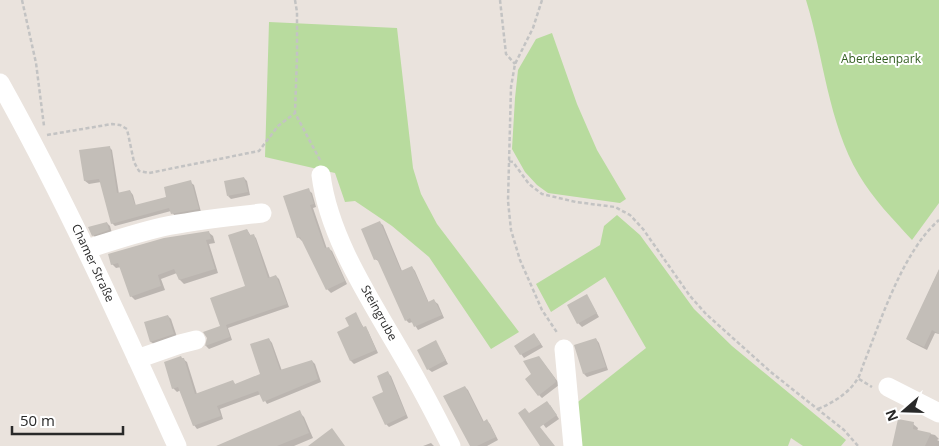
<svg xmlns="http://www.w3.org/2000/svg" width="939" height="446" font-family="'Open Sans',sans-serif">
<rect width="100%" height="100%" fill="#eae3dd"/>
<path fill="#b8db9e" d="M806 0H939V203L912 240C893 219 873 199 859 175 828 122 824 58 806 0Z
M269 22 397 28 413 168 421 194 437 224 519 332 491 349 429 257 392 226 355 201 345 202 335 173 265 157Z
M552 33 577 104 597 150 626 199 620 203 548 193 537 185 525 172 512 149 515 98 518 70 536 39Z
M617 215 640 235 694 309 732 346 846 440 841 446H803L791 438 788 446H577L574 405 646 348 605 277 551 312 536 284 600 245 604 226Z"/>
<path fill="#0003" d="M109 147 112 150 119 194 130 191 133 195 136 206 168 197 190 182 194 185 201 212 175 216 171 211 115 226 112 223 101 182 89 184 85 181 81 151Z
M244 178 247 181 250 195 231 199 228 196Z
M308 190 312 193 316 207 313 208 327 249 328 248 332 251 347 284 331 293 327 289 303 240 302 241 298 237Z
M379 222 383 225 402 271 412 267 415 271 429 303 434 301 438 304 444 318 418 330 413 322 409 323 406 320 380 262 375 259Z
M107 223 110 226 112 233 96 238 93 235Z
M247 230 251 236 253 235 256 238 270 278 276 276 279 279 289 307 228 328 232 340 209 349 206 346 208 338 222 326 246 286Z
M208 232 213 236 215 243 209 244 218 273 184 284 180 280 177 273 161 279 165 290 135 300 131 296 121 267 116 268 112 264Z
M939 270V334L935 333 927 350 911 342 907 339Z
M587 296 599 317 582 327 578 323Z
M355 314 364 328 368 331 378 353 354 364 351 361 338 332 351 327Z
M168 316 171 319 177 337 155 345 151 342 146 323Z
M537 338 543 347 524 358 521 354Z
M269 339 272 343 282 371 312 361 315 364 321 382 267 404 261 394 220 409 223 419 197 429 194 425 181 390 177 392 173 388 183 359 187 362 197 394 233 382 236 385 262 374Z
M596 339 599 343 608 370 587 377 584 374Z
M436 342 448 364 432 372 428 369Z
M542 361 558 382 559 385 542 398 539 395 533 374Z
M388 373 391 376 408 418 389 427 386 424 385 393Z
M465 387 468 390 484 422 487 421 490 424 498 440 487 446H472Z
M550 405 559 419 546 428 543 424Z
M299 412 304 417 313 438 294 446H235Z
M913 424 918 428 917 431 935 435 939 439 937 440 939 441V446H893Z
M431 443 434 446H423Z"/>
<path fill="#c3beb8" d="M110 146 117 193 130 190 135 205 166 197 164 187 191 180 199 209 171 214 169 208 111 224 99 179 84 181 79 150Z
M244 177 248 192 227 196 224 181Z
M309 188 314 204 310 205 325 248 329 247 345 281 326 290 300 237 297 238 283 196Z
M380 221 401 271 412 266 428 302 434 299 442 315 414 327 410 318 405 321 377 259 374 260 361 229Z
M107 222 109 230 92 236 88 227Z
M247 229 250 235 254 234 268 278 276 275 287 304 226 325 230 337 205 346 207 338 203 332 220 326 210 298 245 286 228 235Z
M209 231 211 239 206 240 215 269 179 280 174 269 158 275 161 286 130 297 118 263 111 265 108 254 164 238Z
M939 269V334L932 330 924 347 906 339Z
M587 294 597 313 577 324 567 305Z
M356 312 363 327 366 326 376 350 350 361 337 332 349 326 345 318Z
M168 315 174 334 150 342 144 322Z
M534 333 541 344 520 355 514 346Z
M269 338 280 370 312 360 318 379 263 402 258 391 217 406 221 416 193 426 178 387 172 389 164 362 181 356 182 358H184L195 394 233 380 235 384 260 374 250 344Z
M596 338 606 367 583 374 574 345Z
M436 340 446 360 427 370 417 350Z
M539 356 555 378 556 382 538 396 525 379 531 374 523 361Z
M388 371 406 415 385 425 372 397 383 392 377 376Z
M465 386 483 422 487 419 496 437 477 446H470L443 396Z
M547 401 557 415 540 427 555 446H540L518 413 525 408 529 413Z
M300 410 309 433 277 446H216Z
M898 419 914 422 913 429 931 433 925 446H892Z
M332 428 345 446H308Z"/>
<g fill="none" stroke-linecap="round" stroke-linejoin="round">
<path stroke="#c3c3c3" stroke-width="2.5" stroke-dasharray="4 2.5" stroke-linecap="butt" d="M22 0 36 63 44 126
M295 0 297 12V57L295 113 320 160
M500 0 506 54 515 64
M542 0 533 28 515 64 511 87 508 201 511 230 520 260 542 310 558 334
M47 135 112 124 120 125 127 129 134 162 139 171 149 173 259 151 278 126 295 113
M509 161 513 162 529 184 542 194 576 202 615 207 630 215 643 229 690 296 706 314 772 373 844 430 858 446
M859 379 872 387
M818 409C837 401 857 388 862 368 880 323 902 252 939 220"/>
<path stroke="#fff" stroke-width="19" d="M0 83C66 201 121 323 177 446
M321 175C329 239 372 302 404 358 421 387 436 416 451 446
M87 249C112 241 136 233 162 227 195 220 228 217 262 213
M564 349 573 446
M137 359 180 344 196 340
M888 387 939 413"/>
</g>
<g text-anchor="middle" stroke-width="4" stroke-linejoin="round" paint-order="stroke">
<g font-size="12" fill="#335f21" stroke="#fff">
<text x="881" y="63">Aberdeenpark</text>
</g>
<g font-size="12" fill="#292929" stroke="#fff">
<text transform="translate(93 263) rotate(65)" y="4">Chamer Straße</text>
<text transform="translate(379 313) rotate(61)" y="4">Steingrube</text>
</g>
</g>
<g transform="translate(904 411) rotate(250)" stroke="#ffffff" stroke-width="4" paint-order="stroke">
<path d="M0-4L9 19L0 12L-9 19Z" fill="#292929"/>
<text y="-8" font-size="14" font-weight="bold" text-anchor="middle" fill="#292929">N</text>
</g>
<path d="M12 426v8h111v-8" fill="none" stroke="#292929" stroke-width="2.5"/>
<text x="20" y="426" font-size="15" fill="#292929" stroke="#ffffff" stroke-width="4" paint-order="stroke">50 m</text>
</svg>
